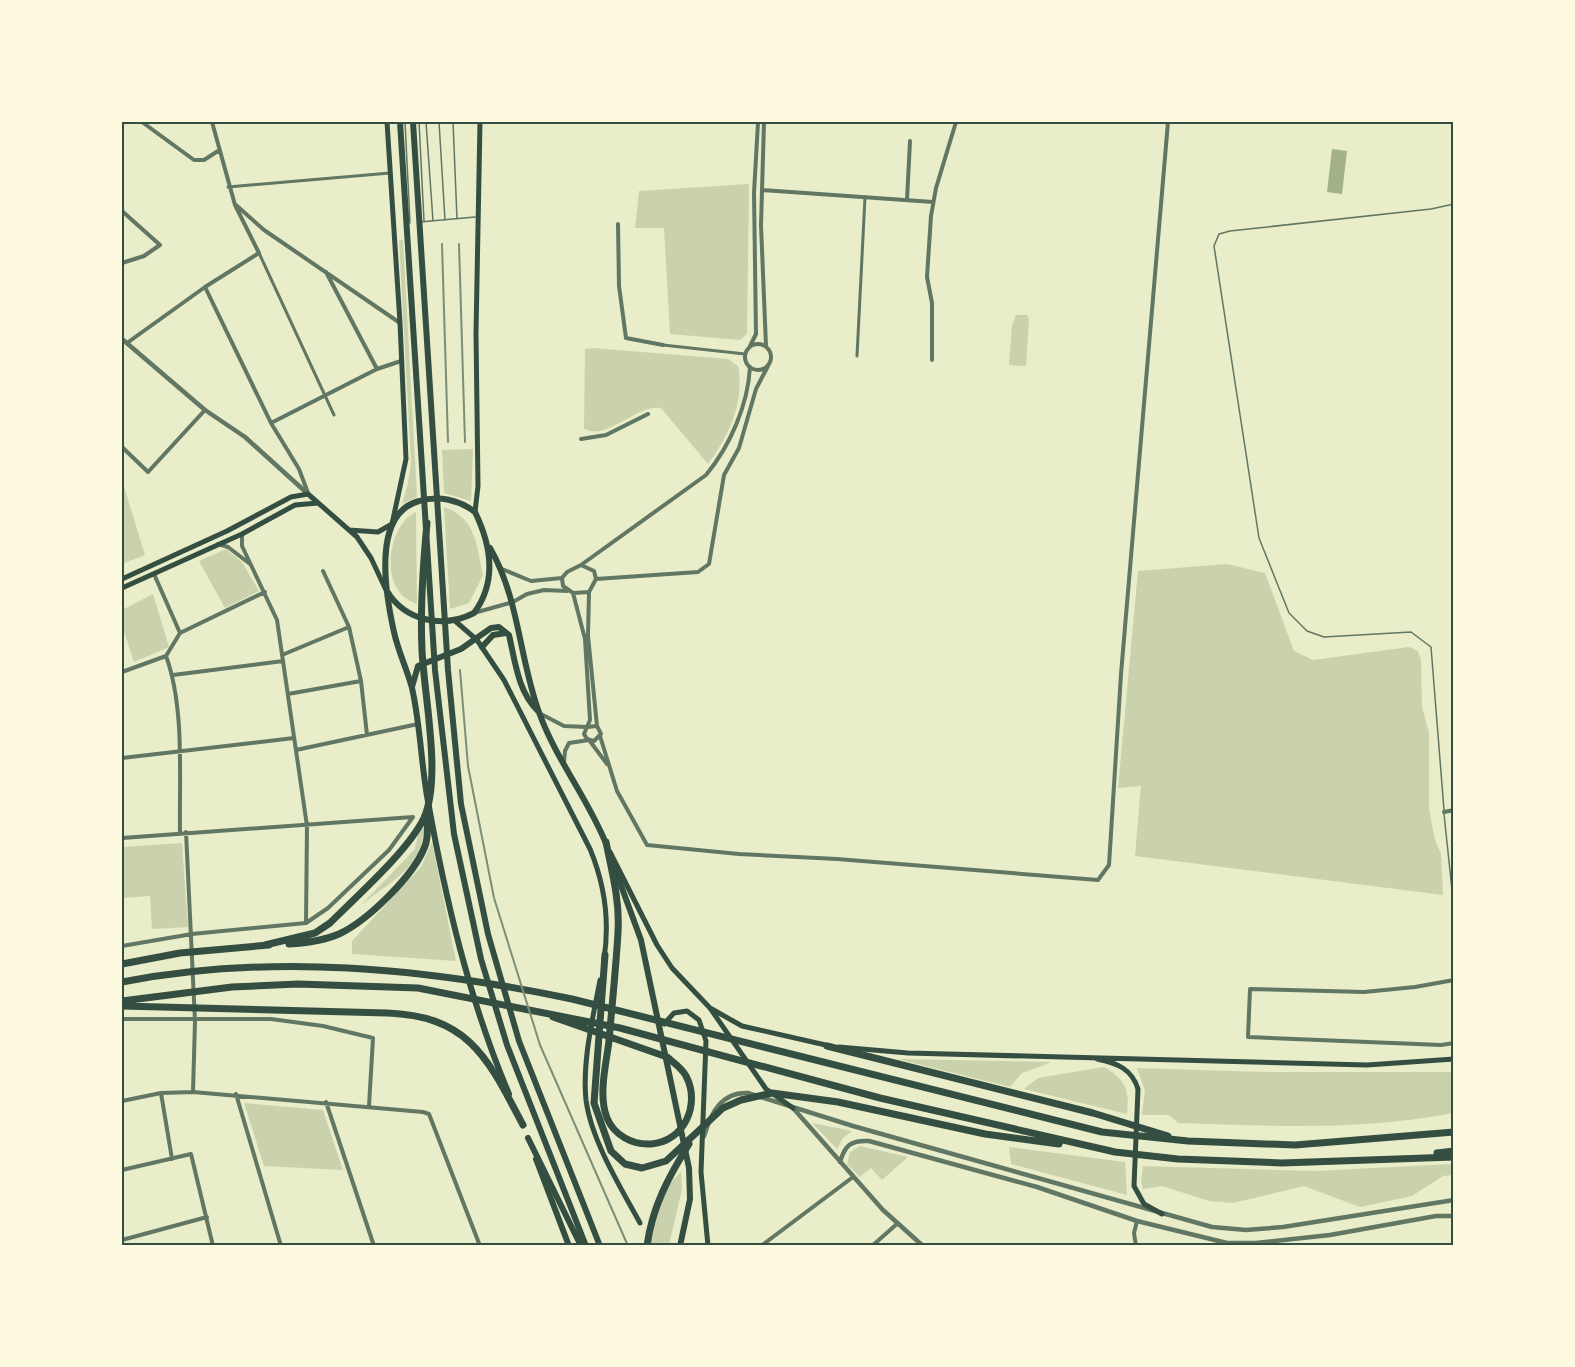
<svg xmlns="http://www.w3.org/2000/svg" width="1575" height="1367" font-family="'Asap Condensed',sans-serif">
<rect width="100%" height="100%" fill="#e9edc9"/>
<path fill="#cad2ad" d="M749 184 747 334 740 340 670 334 664 228H635L639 191Z
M399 240H403L417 497 402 504 408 484 411 462Z
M1016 315H1027L1029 319 1026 366 1009 365 1012 326Z
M593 348 728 359 738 366C745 401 729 436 708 464L661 408C636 404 608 441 584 429L585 349Z
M473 449 471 501 444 493 442 450Z
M122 480 145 555 122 564Z
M444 507C476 517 477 547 483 575L469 603 450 609Z
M416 512 417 604C409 601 402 597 398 590 383 568 392 523 416 512Z
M226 549 242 562 259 591 225 608 199 561Z
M1227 564 1265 573 1294 651 1313 660 1409 647 1418 651 1421 661 1422 707 1429 733V809L1435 840 1441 854 1443 895 1135 856 1141 786 1118 788 1138 571Z
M153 594 169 647 134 662 122 625V610Z
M424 827C422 869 391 881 361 905L415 849 418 834Z
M432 842 456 961 352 954V941L421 867Z
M182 843 188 927 152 929 150 896 122 898V847Z
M897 1059 1052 1062 1022 1073 1010 1087Z
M1104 1067C1125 1079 1130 1090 1127 1114L1024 1089 1038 1078Z
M1137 1068 1265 1072H1453V1113C1362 1131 1270 1126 1178 1123L1169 1115H1142L1145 1091Z
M244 1103 323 1110 343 1170 264 1166Z
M812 1123 852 1131 843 1138 837 1149Z
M860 1146 908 1157 882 1180 871 1168 860 1177 847 1164 850 1152Z
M1009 1147 1125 1162 1127 1195 1011 1164Z
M1453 1164V1175L1443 1176 1412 1196 1360 1207 1304 1186 1233 1203 1209 1201 1162 1186 1143 1189 1141 1181 1143 1166 1314 1171Z
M681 1172 682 1189 669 1245 649 1246C655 1215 658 1193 681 1172Z"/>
<path fill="#a3b18a" d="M1332 149 1347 151 1342 194 1327 192Z"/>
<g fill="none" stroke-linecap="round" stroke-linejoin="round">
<path stroke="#617663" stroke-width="1.5" d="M405 122 410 223
M419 122 424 221
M426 122 433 221
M439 122 445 220
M453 122 457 219
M420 222 475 217
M1444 810 1431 647 1411 632 1324 637 1307 631 1289 613 1259 538 1214 246 1219 234 1230 231 1431 209 1454 204
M1444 814 1454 909"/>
<path stroke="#617663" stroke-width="3" d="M228 187 390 173
M259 253 334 415
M663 345 745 354
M857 356 865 197"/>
<path stroke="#617663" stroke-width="4" d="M142 122 194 160H204L218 151
M764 122 761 225 766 346
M762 190 933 202
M907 200 910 141
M236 205 264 230 400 323
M122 211 160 245 144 256 122 263
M618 224 619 286 626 338 663 345
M326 272 377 369
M205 287 271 423 299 469 308 493
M127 343 205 287 259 253 235 205 212 122
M745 357a13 13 0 1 1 26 0a13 13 0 1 1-26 0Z
M750 346 756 334 754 193 758 122
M932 360V303L927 277 931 216 936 188 956 122
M271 423 377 369 401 361
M581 439 606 435 648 414
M122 447 148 472 205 410
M242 534V546L277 620 307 826 306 923
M218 544 228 547 250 564
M581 565 706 475C730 446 748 405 750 367
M502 569 531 581 562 578 567 572 581 565 594 571 596 579 589 592 573 593 563 586 562 578
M323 571 349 627 361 681 367 735
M154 574 180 633
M596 579 698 572 709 564 724 475 739 448 756 389 768 366
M589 592 588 636 597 726 601 734 594 741 587 739 584 734 587 727 597 726
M474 613 513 602 527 594 544 590 567 591
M282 655 349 627
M166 656C185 708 179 778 180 833
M122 672 166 656 180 633 265 592
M173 675 283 661
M288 694 361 681
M541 714 564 726 587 727 590 720 585 639 573 593
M600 736 617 791 647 845 739 854 837 859 1098 880 1109 865 1121 674 1168 122
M296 750 418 724
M122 758 294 738
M564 762 565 751 569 743 589 740 607 764
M1444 812 1454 810
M186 832 195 1021 193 1092
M122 838 413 817
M122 946 192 934 306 923 328 908 389 850 413 817
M1454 980 1415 987 1364 992 1250 989 1248 1037 1441 1045 1454 1043
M122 1019H271L323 1026 373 1038 369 1106
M161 1093 172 1159
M236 1094 281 1246
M122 1101 161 1093 193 1092 423 1112 429 1114 434 1127 480 1246
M326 1102 374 1246
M122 1170 191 1154 213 1246
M122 1240 207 1217
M761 1246 853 1177
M872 1246 898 1223
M1136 1246 1134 1233 1137 1221"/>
<path stroke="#617663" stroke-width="4.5" d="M122 339 205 410 245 437 308 494
M793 1108 883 1210 923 1246
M704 1136C711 1113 721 1092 748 1093L853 1126 1212 1227 1246 1230 1283 1227 1454 1200
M840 1162C845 1145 851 1140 869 1141L1037 1187 1137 1221 1227 1243H1256L1330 1235 1436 1216H1454"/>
<path stroke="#344e41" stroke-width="5" d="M475 512 478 486 476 333 480 122
M349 530 378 532 392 524 406 459 400 323 387 122
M122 579 227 531 291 497 308 494 357 537 371 558 386 590
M122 588 242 534 295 505 318 503
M454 620 477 640 504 680 590 849C605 885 610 920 604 959
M610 852 657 945 672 968 710 1008 766 1089 793 1108
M600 980C593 1018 582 1061 586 1100 591 1140 621 1188 640 1223
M710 1008 742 1026 830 1046
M664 1024 674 1013 687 1011 699 1020 706 1041 701 1172 708 1246
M839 1047 908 1053 1367 1065 1454 1059
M1097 1059C1117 1063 1132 1069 1138 1089L1134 1186 1144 1204 1162 1214"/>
<path stroke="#344e41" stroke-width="6" d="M490 548C520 600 519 660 540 715 557 761 589 800 607 846
M387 591C405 621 443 629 474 613 497 582 491 545 475 512 459 500 439 495 419 501 371 514 386 596 394 632 398 651 407 669 412 688 420 723 421 761 427 796 445 897 469 1000 509 1094
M482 647 493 635 506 633
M412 687 418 666 461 649 491 628 499 627 509 635C515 661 518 692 538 711
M612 861 641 940 689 1168 690 1199 680 1246
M536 1159 569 1246"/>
<path stroke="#344e41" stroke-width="6" d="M400 122 435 670 454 834 481 959 507 1045 586 1246
M413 122 448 670 461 804 488 934 519 1041 600 1246
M528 1138 581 1246"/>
<path stroke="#344e41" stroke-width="7" d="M289 944C306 943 323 941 339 934 367 921 414 876 425 846 429 836 427 825 427 814
M265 945 315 933 330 923C357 896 408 851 424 818 442 777 424 696 422 650 420 608 423 565 427 523
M605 955 594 1103 611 1151 625 1164 642 1168 666 1161 723 1108 741 1100 772 1093 838 1102 985 1134 1059 1144
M122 964 180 953 269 945
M122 982C272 953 424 968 572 999L1102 1132 1188 1141 1295 1145 1454 1132
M122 1001 232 987 298 984 418 988 620 1028 880 1098 1115 1152 1178 1159 1282 1163 1454 1157
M122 1006 387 1013C470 1016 488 1059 523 1125
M553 1017 667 1057C674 1063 682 1068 686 1076 701 1104 684 1142 651 1144 632 1145 614 1135 607 1118 598 1095 606 1065 609 1041 612 1005 616 968 618 932 620 901 612 872 606 842
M827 1046 1093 1113 1168 1136
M1437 1153 1454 1151
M647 1246C652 1207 669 1176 689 1144"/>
<path stroke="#7c8e77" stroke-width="2" d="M442 244 448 442
M459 244 465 442
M460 670 468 766 494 898 540 1045 628 1246"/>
</g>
<rect width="1575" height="1367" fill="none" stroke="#fefae0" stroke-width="246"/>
<rect x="123" y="123" width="1329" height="1121" fill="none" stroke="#344e41" stroke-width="2"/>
</svg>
